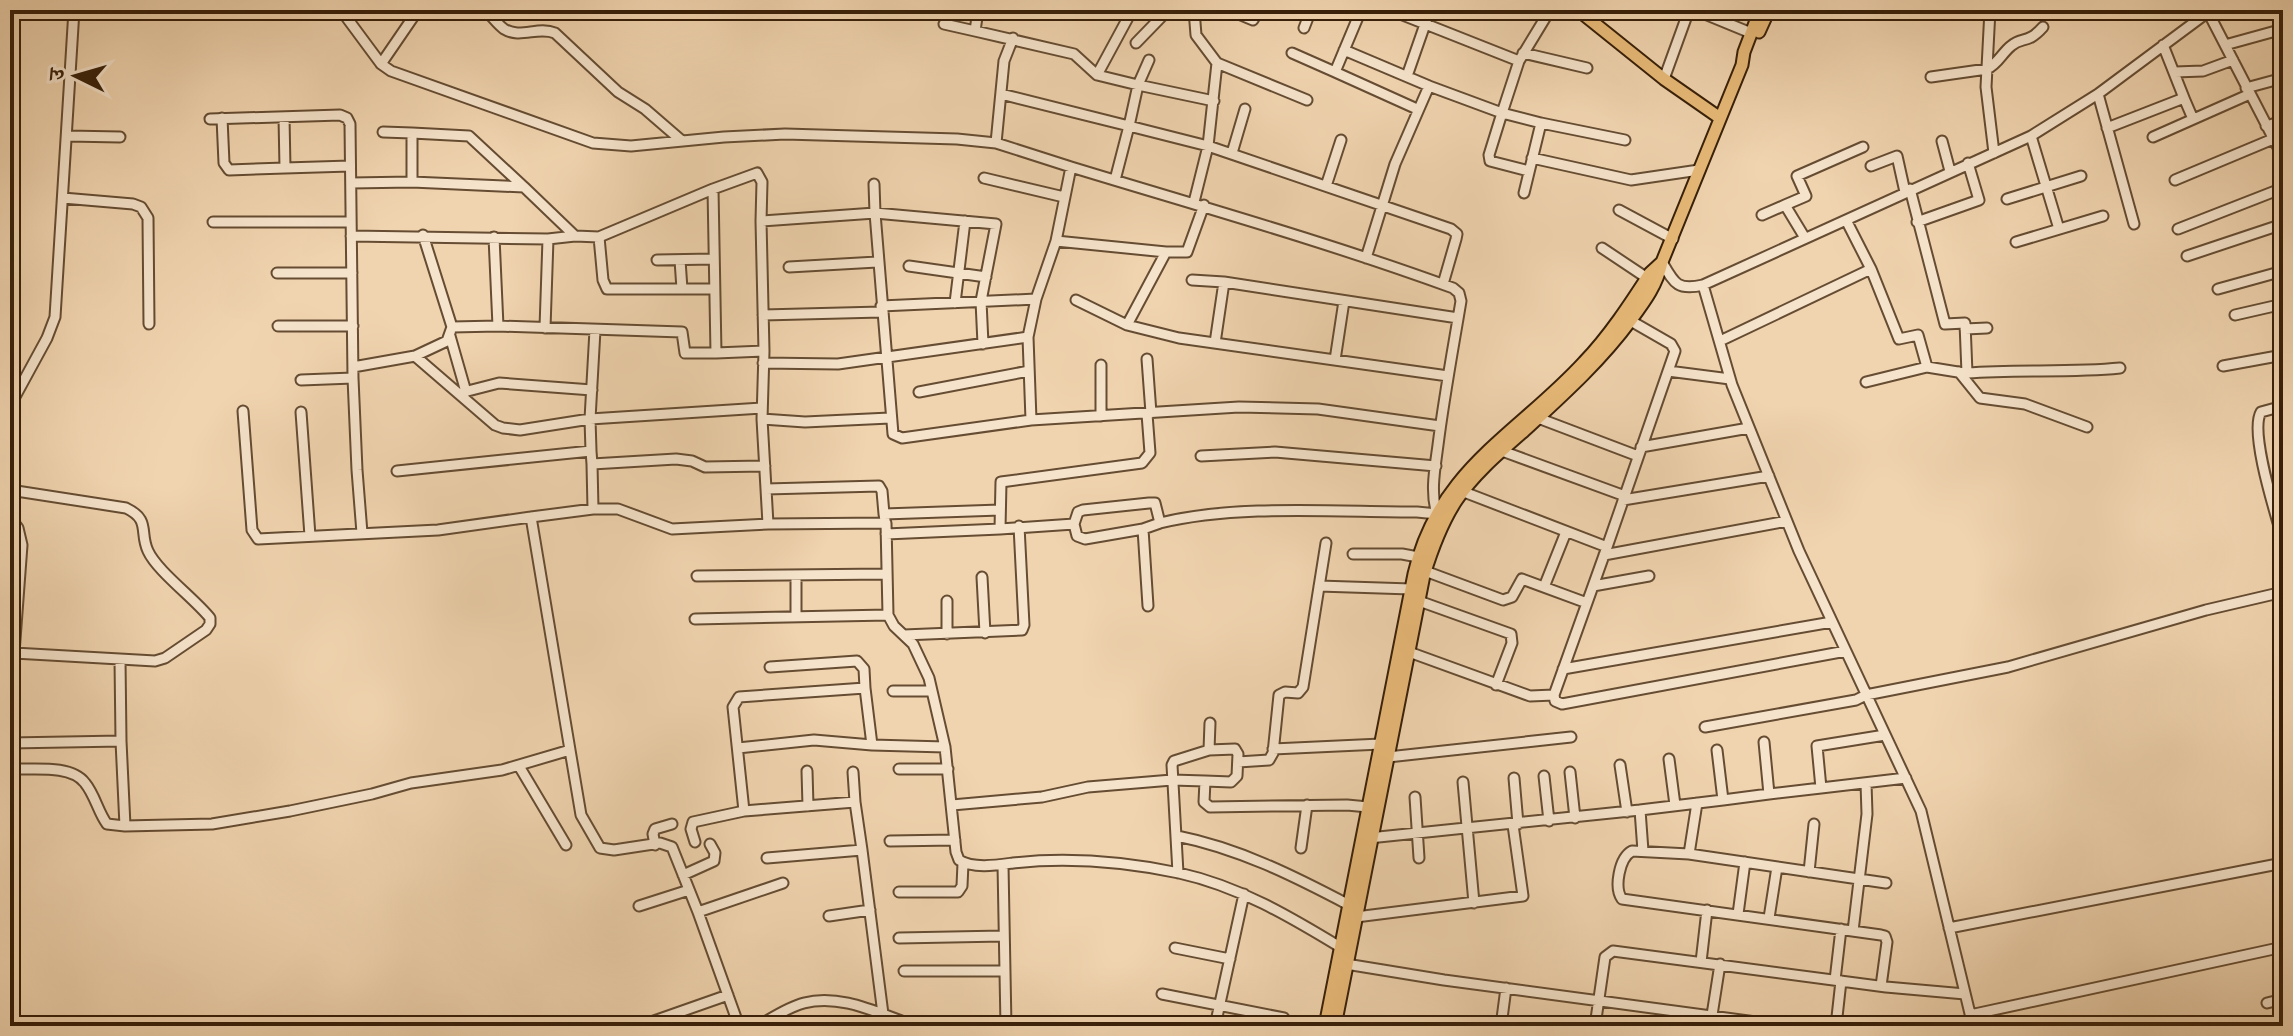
<svg xmlns="http://www.w3.org/2000/svg" width="2293" height="1036" font-family="'IM FELL Great Primer','Noto Serif Devanagari',serif">
<rect width="100%" height="100%" fill="#f0d4af"/>
<filter id="stains"><feTurbulence type="fractalNoise" baseFrequency=".0025" numOctaves="4"/><feColorMatrix values="0 0 0 0 .2 0 0 0 0 .09 0 0 0 0 .02 0 0 0 .5 -.17"/></filter>
<radialGradient id="worn" r=".72"><stop offset=".6" stop-color="#630" stop-opacity="0"/><stop offset="1" stop-color="#630" stop-opacity=".3"/></radialGradient>
<g fill="none" stroke-linecap="round" stroke-linejoin="round">
<g stroke="#654c32" stroke-width="13">
<path id="minor" d="M341 10 381 64 391 71 593 143 631 146 724 137 785 134 957 139 996 143 1071 167
M485 10C492 16 497 24 504 29 520 39 538 26 555 33L618 92 645 109 682 141
M978 10 975 31 1074 54 1097 75
M1093 10H1101
M1127 10 1130 14 1097 75 1138 85 1149 60
M1194 10 1196 35 1217 63 1208 146 1194 202
M1229 10 1253 20 1259 10
M1361 10 1335 72 1417 109
M1390 10 1519 61
M1695 10 1751 33
M1990 10 1986 87 1994 153
M2208 12 2283 157
M944 24 975 31
M1304 28 1311 10
M1136 43 1168 10
M2163 45 2184 98
M2225 45 2283 29
M1344 50 1429 86
M1292 53 1335 72
M1523 53 1587 68
M1217 63 1307 100
M381 64 418 10
M2175 72 2203 71 2233 60
M1407 76 1430 10
M1931 77 1987 69C1998 64 2002 53 2011 46 2022 36 2027 45 2043 27
M1664 79 1689 10
M2246 88 2283 78
M1001 94 1129 126 1138 85 1214 101
M2098 94 2134 224
M284 117 285 168 350 166
M222 118 224 163 229 170 285 168
M210 119 340 115 347 118 350 124 353 378 357 470 362 533
M1541 123 1625 140
M2266 126 2283 121
M2107 128 2184 98 2193 119
M383 132 412 133
M68 136 120 137
M2031 136 2059 229
M2153 137 2250 94
M1942 141 1950 171
M996 143 1004 61 1013 38
M1232 153 1245 109
M1532 158 1631 180 1699 170
M1871 166 1897 156 1905 192
M984 178 1064 197
M1115 180 1129 126 1208 146 1451 229 1457 234 1456 239 1443 284
M2175 180 2273 139
M412 182V133L469 136 524 187
M351 183 412 182 524 187 575 236 599 237 713 189 716 353 764 351
M874 184 875 213 996 224 981 301 983 344
M1326 186 1341 140
M713 189 757 173 762 182 761 221
M1910 189 1945 324 1965 323 1967 373C2018 369 2070 373 2120 368
M1524 193 1541 123 1502 113 1489 155 1490 161 1529 171
M63 198 133 204 141 207 148 218 149 324
M2007 199 2081 176
M1204 205 1187 252H1166L1127 325 1179 338 1448 376
M1619 210 1673 239
M1762 215 1785 205
M1846 220 1871 269
M213 222H351
M1917 222 1979 200 1968 163
M2178 229 2283 188
M423 235 452 327 498 326 682 332 685 353H716
M351 236 548 239 575 236
M494 237 498 326
M599 237 603 280 607 289H714
M1805 238 1785 205 1806 196 1797 176 1863 147
M1056 241 1166 252
M2016 242 2103 216
M1602 248 1647 278
M2187 256 2283 224
M1366 258 1395 164 1429 86 1502 113 1519 61 1550 10
M657 260 713 259
M680 260 682 289
M1662 262C1674 283 1677 291 1703 285L1732 385 1799 551 1921 811 1973 1026
M909 266 986 277
M789 267 877 262
M277 273H352
M1192 280 1224 282 1458 318
M1703 285 2031 136 2098 94 2211 10
M2218 289 2283 271
M1076 300 1127 325
M955 303 965 221
M881 306 1036 299
M763 315 881 312
M2235 315 2283 304
M278 326H353
M545 328 548 239
M1965 329 1987 328
M450 336 466 392
M1720 341 1871 269 1899 339 1918 335 1927 367
M1215 343 1224 282
M415 356 495 425 503 428 520 430 590 419 595 330
M1147 359 1151 413
M1335 360 1344 301
M763 363 838 364 1028 337
M1101 365V416
M2223 366 2283 355
M353 367 415 356 447 341 452 327
M1668 371 1730 379
M1959 372 1980 398 2025 404 2087 427
M301 380 353 378
M1866 382 1927 367 1964 373
M919 392 1029 371
M460 393 499 383 592 390
M10 406 47 338 55 317 74 10
M2283 406 2261 412C2249 432 2276 515 2283 540
M243 411 252 530 258 539 438 530 531 517
M301 412 310 536
M1538 418 1638 456
M762 419 805 422 890 418
M1031 420 902 438 893 434 875 213 761 221 764 351 762 419 768 524 886 523 888 615 894 626 913 644 929 678 945 747 956 852 959 860C973 869 998 865 1013 863 1067 857 1126 862 1179 873 1238 886 1289 916 1340 947
M1440 426 1318 409 1239 407 1031 420 1028 337 1036 299 1056 241 1071 167C1199 206 1327 242 1453 288L1459 293 1461 301C1453 349 1444 397 1438 445 1435 468 1430 492 1437 514L1441 517
M1641 447 1749 428
M591 451 590 419 762 408
M1502 451 1625 496
M1201 456 1275 452 1436 466
M397 471 591 451 592 464
M766 489 879 486 882 491 884 514
M10 490 126 508C151 520 139 532 148 551 157 571 195 599 210 618V624L206 630 165 658 155 661 14 653 10 708
M1623 500 1769 476
M593 509 592 464 676 459 692 461 705 467 765 466
M10 517 18 528 22 545 14 653
M885 520 884 514 1000 510
M1074 524 1077 536 1085 539 1143 529 1160 523
M1000 529 1074 524 1078 512 1083 510 1149 503H1155L1160 523C1237 504 1337 512 1417 512L1437 514
M1143 529 1148 606
M886 534 1000 529 1001 482 1142 463 1150 453 1147 414
M1607 547 1675 351 1671 344 1631 321
M1353 554H1402L1418 557
M1604 555 1787 521
M1425 571 1503 600 1512 597 1522 579 1587 603
M796 575V617
M697 576 886 574
M982 577 985 633
M1319 586 1411 589
M1593 586 1649 576
M1544 587 1566 532
M947 601V634
M1419 601 1511 634 1512 643 1496 685
M695 619 888 615
M904 635 1022 630 1024 625 1019 526
M1409 652 1530 696 1554 695 1607 547 1464 492
M120 660 121 741 125 826 212 824 290 811 372 794 411 783 502 770 570 750 531 517 593 509H618L672 529 768 524
M770 667 857 661 864 669 865 688
M1563 669 1832 622
M893 691H932
M1554 695 1555 701 1562 704 1846 651
M1705 727 1856 700 1866 695 2008 667 2206 610 2283 592
M1885 735 1817 746 1821 788 1906 778
M1764 742 1769 794 1821 788
M10 743 121 741
M738 748 814 740 872 745
M1273 749 1381 744
M570 750 581 815 600 848 614 850 660 843 672 847 698 912
M1717 750 1723 800 1769 794
M1388 757 1571 737
M1669 759 1675 805
M1238 762 1269 760 1273 753 1279 695 1285 692 1298 693 1303 687 1326 543
M1620 765 1627 812
M519 766 566 845
M10 769C32 770 71 764 85 783 95 795 98 812 107 824L125 826
M899 769H948
M807 771 808 806
M853 772 855 802
M1570 772 1575 818
M1544 776 1549 821
M1514 778 1518 824
M1205 781 1231 782 1237 776 1238 754 1235 749 1209 750
M1463 782 1474 903
M1415 797 1419 858
M952 805 1042 797 1088 787 1172 780 1205 781 1204 802 1210 807 1347 805 1368 807
M1177 836C1238 848 1294 876 1349 905
M1369 838 1640 810
M890 841 955 840
M695 842 691 829 693 822 744 811
M655 845 653 834 655 829 672 824
M1301 848 1307 805
M862 850 855 802 744 811 733 707 739 697 865 688 872 745 945 747
M1643 851 1640 810 1723 800
M1689 854 1697 803
M767 858 862 850 883 1014
M1003 865 1006 1026
M1809 872 1814 824
M1178 873 1172 765 1174 761 1209 750 1210 723
M683 875 714 861 715 853 710 844
M899 892H958L962 886 963 863
M639 906 689 890
M1738 914 1745 862
M829 916 870 910
M1356 917 1523 896 1513 825
M1769 918 1777 867
M1949 928 2283 863
M1853 931 1867 814 1866 783
M899 938 1003 936
M1175 948 1230 959
M1701 962 1707 910
M1346 964 1444 980 1786 1026
M904 971H1004
M1835 980 1841 929
M1881 986 1887 942 1885 936 1881 935 1622 899C1614 888 1619 858 1632 851L1689 854 1886 883
M1162 994 1284 1018
M2267 1003 2283 999
M1712 1015 1720 964
M1970 1015 2283 947
M654 1021 728 995
M739 1026 698 912 783 883
M758 1026C772 1018 788 1007 804 1003 842 993 881 1015 916 1026
M1215 1026 1244 894
M1444 1026 1445 1024
M1501 1026 1506 988
M1595 1026 1605 957 1613 951 1886 987 1965 994
M1836 1026 1841 981"/>
</g>
<g stroke="#371f09" stroke-width="15">
<path id="major" d="M1578 10 1664 79 1720 118
M1759 32 1769 10
M1325 1026 1414 574C1438 469 1518 434 1584 362 1609 336 1630 304 1650 273L1662 262
M1335 1026 1424 575C1432 549 1441 524 1456 501 1473 475 1500 452 1524 431 1562 396 1600 362 1631 320 1645 301 1657 285 1662 262L1742 65 1744 52 1760 10"/>
</g>
<use href="#minor" stroke="#f5e3cb" stroke-width="9"/>
<use href="#major" stroke="#e8ba78" stroke-width="11"/>
</g>
<rect width="2293" height="1036" fill="none" stroke="#f0d4af" stroke-width="40"/>
<rect x="12" y="12" width="2269" height="1012" fill="none" stroke="#371f09" stroke-width="4"/>
<rect x="20" y="20" width="2253" height="996" fill="none" stroke="#371f09" stroke-width="2"/>
<g transform="translate(76 76) rotate(275)" stroke="#f5e3cb" stroke-width="6" paint-order="stroke">
<path d="M0-6L14 30L0 20L-14 30Z" fill="#371f09"/>
<text y="-12" font-size="22" font-weight="bold" text-anchor="middle" fill="#371f09">उ</text>
</g>
<rect width="100%" height="100%" filter="url(#stains)"/>
<rect width="100%" height="100%" fill="url(#worn)"/>
</svg>
